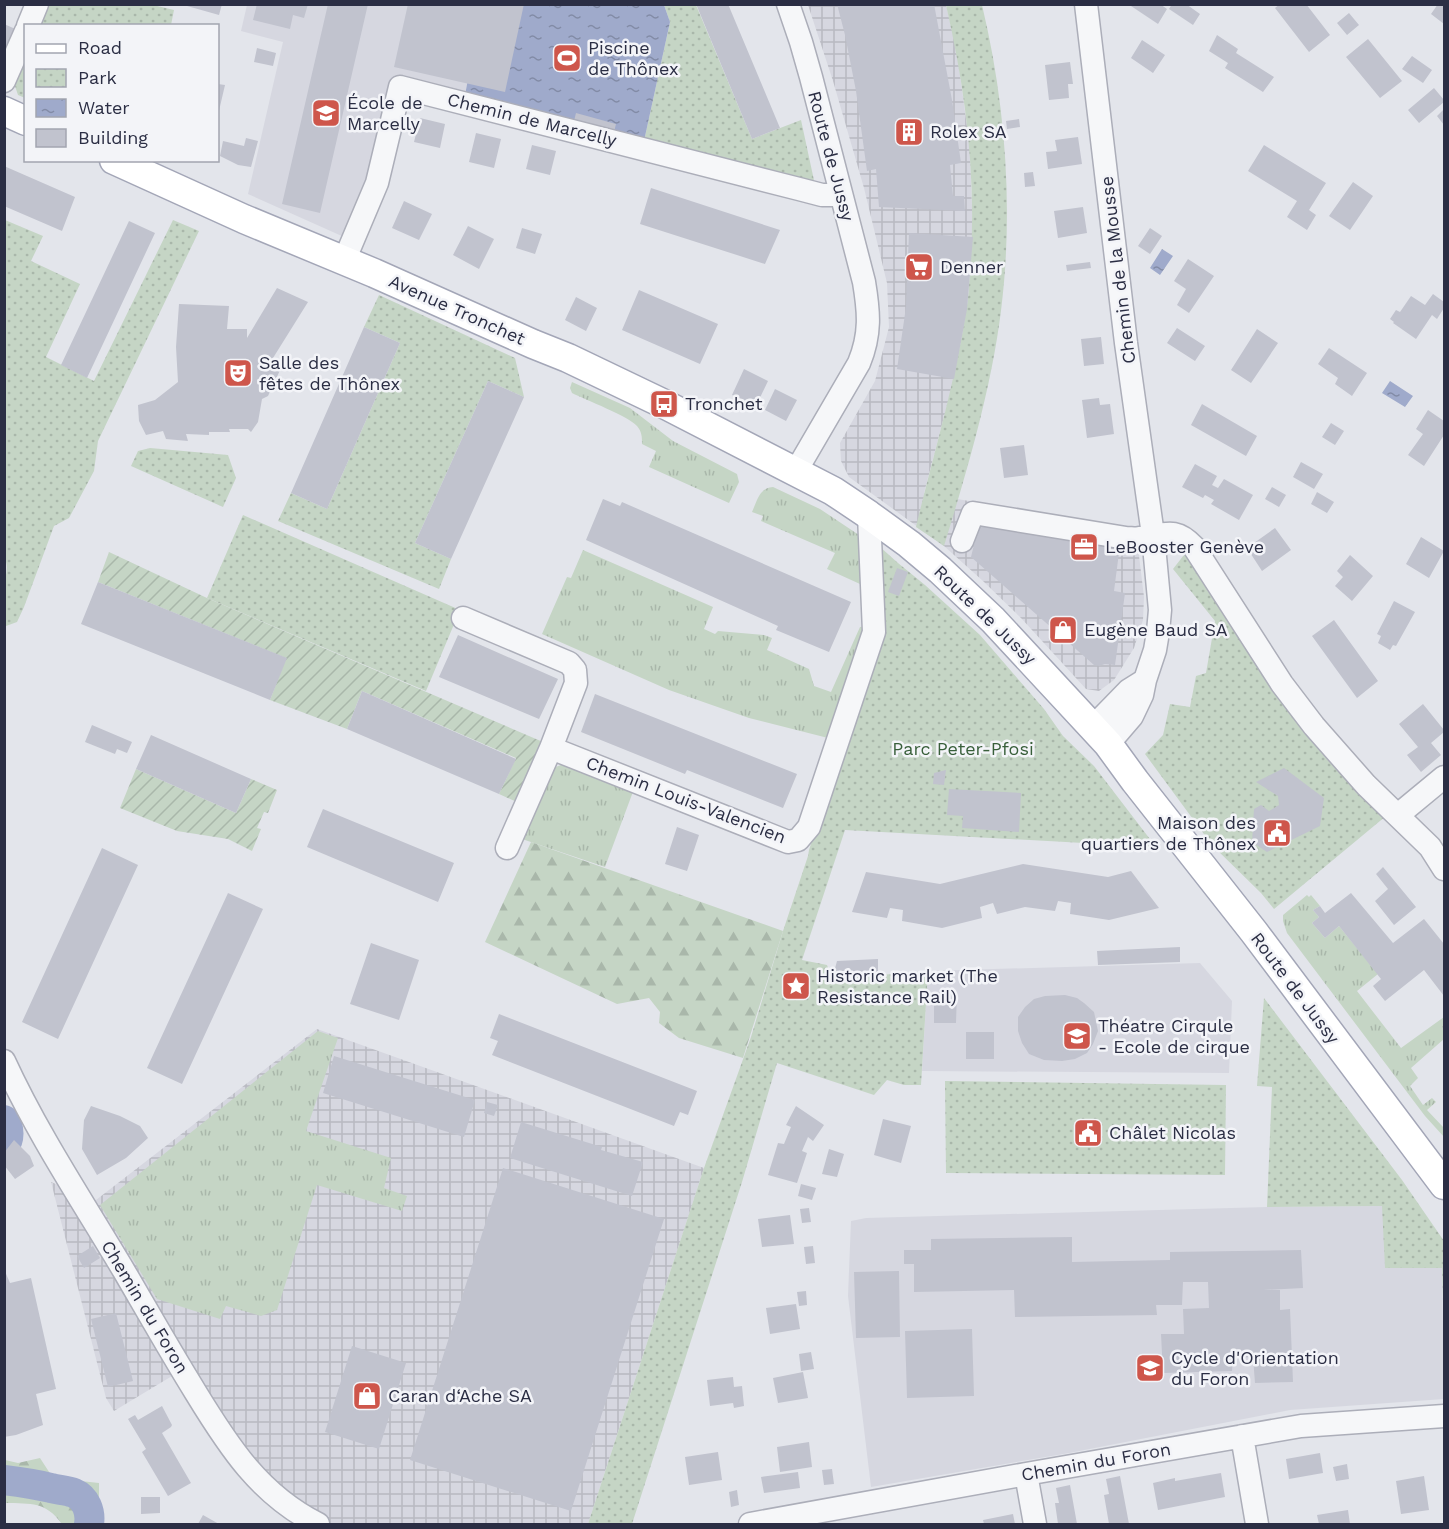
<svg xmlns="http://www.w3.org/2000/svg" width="1449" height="1529" font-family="'Work Sans',sans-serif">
<defs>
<pattern id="industrial-grid" width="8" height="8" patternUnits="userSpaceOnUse" patternTransform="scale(1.5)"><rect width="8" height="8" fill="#d6d7e0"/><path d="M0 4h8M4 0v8" fill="none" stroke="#b8b9c1"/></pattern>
<pattern id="grass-tufts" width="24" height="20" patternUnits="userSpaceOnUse" patternTransform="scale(1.5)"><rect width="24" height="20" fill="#c5d5c5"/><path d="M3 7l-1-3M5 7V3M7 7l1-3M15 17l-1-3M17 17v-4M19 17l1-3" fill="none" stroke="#a9b7aa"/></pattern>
<pattern id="forest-firs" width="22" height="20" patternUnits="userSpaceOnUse" patternTransform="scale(1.5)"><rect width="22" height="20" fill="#c5d5c5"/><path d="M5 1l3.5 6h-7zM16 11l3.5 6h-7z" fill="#a9b7aa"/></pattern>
<pattern id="park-dots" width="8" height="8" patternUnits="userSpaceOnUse" patternTransform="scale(1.5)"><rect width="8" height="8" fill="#c5d5c5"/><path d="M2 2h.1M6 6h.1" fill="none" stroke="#a9b7aa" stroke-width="1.8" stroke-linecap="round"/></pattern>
<pattern id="garden-furrows" width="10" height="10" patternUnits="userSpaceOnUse" patternTransform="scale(1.5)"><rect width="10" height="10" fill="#c5d5c5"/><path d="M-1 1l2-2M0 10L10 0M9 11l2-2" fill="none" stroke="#a9b7aa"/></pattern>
<pattern id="water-ripples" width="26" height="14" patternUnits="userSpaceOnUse" patternTransform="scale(1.5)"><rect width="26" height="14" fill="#9faacb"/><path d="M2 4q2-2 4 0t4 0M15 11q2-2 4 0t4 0" fill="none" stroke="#828ba6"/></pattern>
</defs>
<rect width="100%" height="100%" fill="#e3e5eb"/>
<path fill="#d6d7e0" d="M247 5H482L465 95 393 78 374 161 344 237 248 194 283 42 241 31Z
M1200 963 1232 1001 1229 1073 922 1071 928 971Z
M1382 1206 1442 1268 1444 1399 1290 1410 1069 1453 871 1487 848 1296 851 1221 866 1218 1267 1207Z"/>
<path fill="url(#industrial-grid)" d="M808 5H946L957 52 970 149 973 237 967 309 954 379 924 493 1136 531 1144 597 1143 620 1134 648 1114 680 1099 691 1086 689 1021 618 983 581 944 546 849 477 841 461 840 443 875 381 889 327 887 283 864 188 833 81Z
M317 1029 704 1168 588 1524H318L293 1510 182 1370 114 1411 106 1398 51 1182 96 1200Z"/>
<path fill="url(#grass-tufts)" d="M572 382 630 408 673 441 737 474 739 482 729 503 649 467 656 451 642 444C642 437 642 432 637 426 628 416 586 400 572 393L570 388Z
M773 487 820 509 862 537 866 583 860 584 827 569 835 553 761 521 763 516 752 512C757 501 759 488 773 487Z
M583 550 713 607 704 629 715 634 718 631 764 635 772 638 767 650 809 669 814 686 831 692 860 627 867 626 832 739 749 718 669 690 542 634 567 577 571 578Z
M566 763 634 789 605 867 522 839 548 770Z
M1307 895 1309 897 1311 895 1320 906 1313 910 1319 917 1312 923 1325 938 1339 926 1378 974 1357 991 1401 1048 1444 1017V1039L1411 1068 1418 1078 1410 1086 1423 1105 1432 1098 1436 1102 1427 1110 1444 1128V1137L1425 1116 1287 933 1283 921V915Z
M318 1031 338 1038 306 1131 391 1158 384 1188 407 1196 402 1211 317 1185 277 1310 261 1316 226 1306 220 1319 157 1299 100 1205Z"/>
<path fill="url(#forest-firs)" d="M531 842 783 931 743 1058 679 1038 659 1023 660 1012 649 998 617 1004 485 942Z
M40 1458 53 1478 99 1483V1524H62C45 1501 32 1504 5 1503V1460L18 1463Z"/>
<path fill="url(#park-dots)" d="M149 4 174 10 171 25 36 26 45 5Z
M664 5H696L752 139 801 120 815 185 644 141 670 22Z
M946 5H982C1010 122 1016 248 992 366 980 427 962 487 944 546L916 527C933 455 955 384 966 311 969 297 969 283 970 270 977 180 966 92 946 5Z
M25 50V98L18 95 13 80Z
M5 220 43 236 31 261 80 284 46 357 94 381 173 220 199 231 98 441 94 471 69 518 54 526 24 607 17 622 6 626C3 615 4 599 4 587 5 577 9 568 5 559Z
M379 295 515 358 524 397 488 381 415 543 451 559 439 589 278 521 291 493 327 509 400 343 364 327Z
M150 448 228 455 236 478 223 507 131 466 138 451Z
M243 515 460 610 426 691 207 598Z
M879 546 898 563 925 585 980 635 1044 709 1063 736 1094 766 1156 847 845 830 802 960 827 965 832 979 928 971 921 1085H904L887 1080 874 1095 777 1063 742 1182 632 1524H588L704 1168 751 1037 783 931 808 856 809 850 876 645Z
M1187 551 1386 816 1274 909 1261 893 1212 845 1145 754 1163 735 1170 704 1190 707 1196 676 1206 673 1215 621 1173 569Z
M1264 998 1402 1180 1444 1241V1337L1442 1268H1385L1382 1206 1267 1207 1272 1087 1257 1086Z
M945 1081 1226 1085 1225 1175 946 1173Z"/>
<path fill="url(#garden-furrows)" d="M109 552 207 598 543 742 519 803 499 794 516 758 362 691 347 729 270 700 286 658 98 582Z
M136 769 236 813 251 779 277 790 268 813 264 812 257 828 261 829 252 851 228 839 177 831 120 808Z"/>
<path fill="url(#water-ripples)" d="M482 5H664L670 22 644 141 465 95Z
M1162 249 1173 256 1160 275 1150 268Z
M1390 381 1413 396 1405 407 1382 393Z"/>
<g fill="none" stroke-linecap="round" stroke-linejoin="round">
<path stroke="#9faacb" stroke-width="30" d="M4 1120C10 1128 10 1139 4 1147
M4 1480C20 1482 35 1484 51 1488 58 1490 67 1490 74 1493 86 1498 91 1512 89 1524"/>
</g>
<path fill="#c1c3ce" d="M180 4H222L219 15Z
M257 4H308L304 18 293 15 290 29 253 20Z
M328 4H368L320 213 282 204Z
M408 4H524L505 92 394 67Z
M696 4H728L780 128 752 139Z
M837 4H934L952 100 961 163 950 165 953 196H964L965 211 879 207 876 169 867 171 856 91 845 35Z
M1128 4H1160L1167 9 1158 24Z
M1172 4H1186L1200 14 1193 25 1169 9Z
M1280 4H1306L1330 35 1309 52 1275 8Z
M1438 4H1444V24L1431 14Z
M1349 13 1359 25 1347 35 1337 23Z
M4 24 20 31 4 67Z
M1217 35 1238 49 1236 53 1274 77 1263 92 1225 68 1228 63 1209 51Z
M1368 39 1402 81 1380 98 1346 57Z
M1142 40 1165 55 1153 73 1131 58Z
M257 48 276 53 273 66 254 62Z
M1412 56 1432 70 1423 83 1402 69Z
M1070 62 1073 84H1068L1069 98 1049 100 1045 65Z
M218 84 225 85 218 115Z
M1434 88 1444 100V102L1419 123 1408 110Z
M1444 109V125L1437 116Z
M576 113 616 124 614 132 574 121Z
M420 118 445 124 440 148 414 142Z
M1019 119 1020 127 1007 129 1006 121Z
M476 133 501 139 494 168 469 162Z
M1078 137 1082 164 1048 169 1046 152 1057 151 1055 140Z
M246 138 258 141 251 167 238 165 220 156 223 141 244 146Z
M532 145 556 151 550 175 526 169Z
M1264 145 1326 183 1309 210 1316 215 1307 230 1287 217 1297 201 1248 171Z
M4 166 75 197 62 231 4 206Z
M1033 172 1035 186 1025 187 1024 173Z
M1353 182 1373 196 1350 230 1329 216Z
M651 188 780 230 765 264 640 224Z
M404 201 432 214 419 240 392 228Z
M1083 207 1087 233 1058 238 1054 211Z
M129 221 155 233 87 378 61 365Z
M468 226 494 239 479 269 453 255Z
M522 228 542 234 535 254 516 248Z
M1150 228 1162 236 1150 254 1138 246Z
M909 233 973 237 967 309 954 379 897 369 906 307Z
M1188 259 1214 276 1189 313 1177 305 1186 289 1174 281Z
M1090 262 1091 268 1067 271 1066 265Z
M277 288 308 302 273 358 282 366 268 396 262 399 258 422 251 432 248 429H229L230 432H209V435L186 434 188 441 166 439 163 431 146 435 139 421 138 405 155 400 178 382 176 347 179 304 229 306 227 329H247V338Z
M639 290 718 324 700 364 622 330Z
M1433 294 1444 302V308L1437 319 1432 315 1416 339 1393 323 1394 322 1390 319 1396 310 1400 312 1411 296 1425 305Z
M576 297 597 308 586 331 565 320Z
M364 327 400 343 327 509 291 493Z
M1177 328 1205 346 1195 361 1167 343Z
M1257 329 1278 343 1251 383 1231 370Z
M1101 337 1104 364 1084 366 1081 339Z
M1329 348 1367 373 1352 396 1335 384 1338 378 1318 364Z
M744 369 768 381 756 406 732 395Z
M488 381 524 397 451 559 415 543Z
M775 389 797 400 786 421 765 410Z
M1099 398 1100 405 1110 404 1114 434 1087 438 1082 400Z
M1202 404 1257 436 1246 456 1191 425Z
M1428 410 1444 421V435L1424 466 1408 455 1423 434 1416 429Z
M1331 423 1344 431 1335 445 1322 437Z
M1024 445 1028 475 1004 478 1000 448Z
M1301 462 1323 474 1314 489 1293 477Z
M1195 464 1217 476 1212 485 1218 488 1224 479 1253 495 1239 520 1211 504 1214 500 1205 495 1203 498 1182 487Z
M1272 487 1286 495 1279 507 1265 499Z
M1317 492 1334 502 1327 513 1311 504Z
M603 499 620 506 622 502 851 602 829 652 776 630 778 626 586 540Z
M979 524 1120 545 1114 591 1125 593 1115 665 1105 664 1099 666 1094 665 971 557Z
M1275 528 1291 550 1262 571 1247 548Z
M1421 537 1444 551 1429 578 1406 564Z
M1350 555 1373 576 1352 601 1335 586 1343 577 1337 571Z
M897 568 908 572 899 596 888 592Z
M98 582 287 658 270 700 81 624Z
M1394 601 1415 612 1396 646 1393 645 1390 650 1378 643 1381 636 1377 634Z
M1334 620 1378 681 1357 698 1312 636Z
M458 635 558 679 539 719 439 677Z
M362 691 516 759 499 794 347 729Z
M595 694 797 774 783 808 687 770 685 774 581 732Z
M1423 704 1444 730V732L1431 743 1441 755 1421 772 1407 755 1418 747 1399 724Z
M92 725 132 742 127 753 117 749 115 754 85 742Z
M151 735 251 779 236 813 136 769Z
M1284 768 1324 798 1320 826 1267 852 1252 842 1254 809 1261 805 1269 811 1279 805 1278 796 1256 782Z
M946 770 944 785 933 784 934 773Z
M949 789 1021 793 1019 832 962 828 963 816 947 815Z
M323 809 454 863 438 902 307 847Z
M677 827 699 835 687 871 665 864Z
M102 848 138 865 58 1039 22 1022Z
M1023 864 1108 877 1131 871 1159 908 1109 920 1070 914 1071 903 1058 901 1055 911 1025 907 997 914 993 903 980 907 982 918 942 928 902 921 903 910 890 908 887 918 852 912 866 872 940 884Z
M1383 867 1416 907 1394 925 1375 901 1388 889 1376 874Z
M228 893 263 909 182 1084 147 1068Z
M1351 893 1393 943 1424 919 1444 944V996L1424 970 1385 1001 1373 986 1381 979 1339 926 1325 938 1312 923 1319 917 1313 910 1320 906 1325 913Z
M371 943 419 960 399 1020 350 1004Z
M1180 947V962L1098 965 1097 951Z
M878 959V973L833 976 837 961Z
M934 992H957L956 1023H934Z
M1065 995 1077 998 1084 1003 1094 1012 1098 1031 1093 1044 1087 1053 1075 1059 1062 1061 1044 1060 1029 1054 1022 1043 1018 1031V1017L1025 1007 1034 999 1045 996Z
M499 1014 697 1091 688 1115 680 1112 674 1126 492 1055 498 1041 490 1038Z
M966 1032H994V1059H966Z
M334 1056 475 1100 464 1137 323 1093Z
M487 1102 498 1105 494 1116 484 1113Z
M91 1106 120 1116 140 1126 148 1138 126 1158 97 1175 82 1149 84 1120Z
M796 1106 824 1125 813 1141 808 1137 802 1151 807 1153 797 1183 768 1175 778 1143 784 1144 791 1127 786 1125Z
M883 1119 911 1126 901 1163 874 1155Z
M521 1122 602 1147 601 1150 643 1162 632 1196 510 1158Z
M1082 1124 1095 1125V1145H1082Z
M14 1140 30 1156 34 1166 15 1179 4 1165V1153Z
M829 1149 844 1154 837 1177 822 1174Z
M503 1168 664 1219 571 1511 410 1460Z
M801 1184 816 1188 812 1200 798 1196Z
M809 1208 811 1222 802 1223 800 1209Z
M790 1215 794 1244 762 1247 758 1219Z
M1072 1237V1262L1170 1260V1252L1301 1250 1303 1288 1263 1290H1280V1310L1290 1309 1293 1382 1255 1383 1253 1357 1233 1358 1232 1371 1163 1373 1161 1334H1184L1183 1309 1209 1308 1208 1282H1183L1182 1305H1156L1157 1315 1015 1317 1014 1290 914 1292V1264H904V1250H931V1239Z
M93 1246 100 1258 84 1268 77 1256Z
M813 1246 815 1263 806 1264 804 1247Z
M4 1269 10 1283 31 1278 56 1389 36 1394 43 1425 16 1435 4 1437Z
M899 1271 900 1337 856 1338 854 1272Z
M806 1291 807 1305 799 1306 797 1292Z
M796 1304 800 1329 770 1334 766 1308Z
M116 1313 133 1381 108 1387 91 1319Z
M972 1329 974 1396 907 1398 905 1331Z
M352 1346 406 1363 379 1449 325 1432Z
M811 1352 814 1369 801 1371 799 1354Z
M803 1372 808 1398 778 1403 773 1378Z
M733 1377 734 1387 742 1386 744 1406 734 1408 733 1403 710 1406 707 1380Z
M162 1406 172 1425 171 1427 162 1433 191 1483 168 1496 142 1452 146 1449 128 1419 135 1415 138 1420Z
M809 1442 812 1467 780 1472 777 1447Z
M718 1452 722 1480 689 1485 685 1457Z
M1320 1453 1323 1473 1289 1479 1286 1459Z
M1347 1464 1349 1479 1336 1481 1333 1467Z
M832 1469 834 1484 824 1485 822 1470Z
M798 1472 800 1488 764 1493 761 1477Z
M1221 1473 1225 1497 1158 1510 1153 1483 1175 1478V1481Z
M1120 1476 1129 1524H1109L1104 1495 1109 1494 1106 1479Z
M1424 1476 1429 1510 1401 1514 1396 1481Z
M1070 1485 1077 1524H1058L1055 1503H1059L1056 1488Z
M737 1490 739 1505 731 1507 729 1492Z
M141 1497H160V1513L141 1514Z
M1348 1510 1350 1524H1319L1317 1515Z
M1013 1514 1015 1524H984L983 1520Z
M203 1515 219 1524H198Z"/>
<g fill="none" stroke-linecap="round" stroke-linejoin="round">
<g stroke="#acaeb9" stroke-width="25">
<path id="minor" d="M788 4 801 42 811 77 864 282C869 312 871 334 859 363L796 471
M1086 4 1126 343 1153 535 1160 610 1158 632 1155 650 1145 680 1142 695 1132 716 1108 744
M28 26 37 4
M4 81 26 31
M344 261 377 183 400 87 799 189 822 195H841
M962 541 973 513 1126 538C1131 538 1136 539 1140 538 1164 535 1175 526 1194 547L1282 684 1314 726 1366 785 1430 847 1444 869
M463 618 569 663 575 670 576 683 551 748 788 842 798 840 809 827 874 632 869 515
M1093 727 1129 690 1145 680
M1398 815 1444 777
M507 848 551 748
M4 1061C38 1135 83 1202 124 1271 148 1312 171 1353 196 1393 229 1447 260 1495 318 1524
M1242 1436 1257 1524
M1026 1474 1035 1524
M750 1524 1026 1474 1301 1426 1444 1416"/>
</g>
<g stroke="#a3a6b7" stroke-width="31">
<path id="major" d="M4 111 26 121
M114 160 244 219 374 273 533 344 568 358 664 404 833 491 869 515 909 544 940 570 993 620 1108 744 1135 781 1254 932 1444 1185"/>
</g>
<use href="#minor" stroke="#f6f7f9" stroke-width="22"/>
<use href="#major" stroke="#fff" stroke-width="28"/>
</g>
<defs>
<g id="stadium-square" transform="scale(1.5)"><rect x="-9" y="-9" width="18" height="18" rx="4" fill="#ce564b" stroke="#f3f4f8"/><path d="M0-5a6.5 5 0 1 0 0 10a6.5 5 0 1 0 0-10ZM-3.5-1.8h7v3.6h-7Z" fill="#fff"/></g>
<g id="school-square" transform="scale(1.5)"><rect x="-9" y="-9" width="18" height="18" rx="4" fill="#ce564b" stroke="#f3f4f8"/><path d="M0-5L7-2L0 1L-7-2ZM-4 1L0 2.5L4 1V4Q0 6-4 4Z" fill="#fff"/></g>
<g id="building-square" transform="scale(1.5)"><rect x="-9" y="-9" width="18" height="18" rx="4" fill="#ce564b" stroke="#f3f4f8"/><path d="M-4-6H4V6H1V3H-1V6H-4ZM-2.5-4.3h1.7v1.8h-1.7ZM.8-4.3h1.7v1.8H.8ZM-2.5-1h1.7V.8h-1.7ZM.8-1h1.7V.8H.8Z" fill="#fff"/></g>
<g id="supermarket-square" transform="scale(1.5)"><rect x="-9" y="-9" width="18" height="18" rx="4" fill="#ce564b" stroke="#f3f4f8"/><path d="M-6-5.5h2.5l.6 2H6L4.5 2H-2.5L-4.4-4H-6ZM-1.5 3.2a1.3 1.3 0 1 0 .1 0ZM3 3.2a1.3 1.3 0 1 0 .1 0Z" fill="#fff"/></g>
<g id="theatre-square" transform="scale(1.5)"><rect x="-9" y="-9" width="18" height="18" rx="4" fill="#ce564b" stroke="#f3f4f8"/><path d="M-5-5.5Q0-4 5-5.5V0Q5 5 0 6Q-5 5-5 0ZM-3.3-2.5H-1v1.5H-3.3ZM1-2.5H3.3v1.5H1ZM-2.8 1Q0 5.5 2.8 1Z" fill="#fff"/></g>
<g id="bus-square" transform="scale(1.5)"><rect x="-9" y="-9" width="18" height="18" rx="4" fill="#ce564b" stroke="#f3f4f8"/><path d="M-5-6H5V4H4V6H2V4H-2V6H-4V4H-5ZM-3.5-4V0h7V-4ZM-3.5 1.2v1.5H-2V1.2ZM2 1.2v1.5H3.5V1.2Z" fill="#fff"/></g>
<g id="office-square" transform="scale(1.5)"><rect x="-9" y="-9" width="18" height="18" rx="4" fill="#ce564b" stroke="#f3f4f8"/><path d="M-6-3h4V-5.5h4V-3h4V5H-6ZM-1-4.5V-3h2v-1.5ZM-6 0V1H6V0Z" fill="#fff"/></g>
<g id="shop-square" transform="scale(1.5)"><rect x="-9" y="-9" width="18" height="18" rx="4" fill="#ce564b" stroke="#f3f4f8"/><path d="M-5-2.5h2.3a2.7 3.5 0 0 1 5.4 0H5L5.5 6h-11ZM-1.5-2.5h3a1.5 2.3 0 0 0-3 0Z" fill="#fff"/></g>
<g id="civic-square" transform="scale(1.5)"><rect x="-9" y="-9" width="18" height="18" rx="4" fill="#ce564b" stroke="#f3f4f8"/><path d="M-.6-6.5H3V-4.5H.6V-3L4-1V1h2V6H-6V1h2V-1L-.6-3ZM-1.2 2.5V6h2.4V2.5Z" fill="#fff"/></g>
<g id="sight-square" transform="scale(1.5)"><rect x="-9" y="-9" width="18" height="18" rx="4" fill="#ce564b" stroke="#f3f4f8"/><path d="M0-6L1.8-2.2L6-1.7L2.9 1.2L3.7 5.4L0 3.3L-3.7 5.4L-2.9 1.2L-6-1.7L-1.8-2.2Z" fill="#fff"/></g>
</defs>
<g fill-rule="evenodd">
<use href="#stadium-square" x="567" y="58"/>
<use href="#school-square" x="326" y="113"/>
<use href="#building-square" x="909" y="132"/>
<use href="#supermarket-square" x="919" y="267"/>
<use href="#theatre-square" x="238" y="373"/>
<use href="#bus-square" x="664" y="404"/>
<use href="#office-square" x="1084" y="547"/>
<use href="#shop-square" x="1063" y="630"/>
<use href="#civic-square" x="1277" y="833"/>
<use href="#sight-square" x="796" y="986"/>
<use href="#school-square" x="1077" y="1036"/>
<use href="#civic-square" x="1088" y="1133"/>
<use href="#school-square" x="1150" y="1368"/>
<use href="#shop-square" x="367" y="1396"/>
</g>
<g text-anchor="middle" stroke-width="5" stroke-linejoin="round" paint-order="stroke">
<g font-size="18" fill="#2b2e44" stroke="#f3f4f8" text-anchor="start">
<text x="588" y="54">Piscine<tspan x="588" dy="21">de Thônex</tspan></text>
<text x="347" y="109">École de<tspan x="347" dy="21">Marcelly</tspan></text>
<text x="930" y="138">Rolex SA</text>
<text x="940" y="273">Denner</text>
<text x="259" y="369">Salle des<tspan x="259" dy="21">fêtes de Thônex</tspan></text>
<text x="685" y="410">Tronchet</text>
<text x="1105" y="553">LeBooster Genève</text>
<text x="1084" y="636">Eugène Baud SA</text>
<text x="1256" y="829" text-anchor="end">Maison des<tspan x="1256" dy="21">quartiers de Thônex</tspan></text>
<text x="817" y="982">Historic market (The<tspan x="817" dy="21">Resistance Rail)</tspan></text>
<text x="1098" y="1032">Théatre Cirqule<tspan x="1098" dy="21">- Ecole de cirque</tspan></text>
<text x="1109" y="1139">Châlet Nicolas</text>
<text x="1171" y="1364">Cycle d'Orientation<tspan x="1171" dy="21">du Foron</tspan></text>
<text x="388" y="1402">Caran d‘Ache SA</text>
</g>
<g font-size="18" fill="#2b2e44" stroke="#f3f4f8">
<text transform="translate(532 120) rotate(14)" y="6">Chemin de Marcelly</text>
<text transform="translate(831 156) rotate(75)" y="6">Route de Jussy</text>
<text transform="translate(1118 270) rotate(-97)" y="6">Chemin de la Mousse</text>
<text transform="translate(457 310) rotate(24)" y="6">Avenue Tronchet</text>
<text transform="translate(985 615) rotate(44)" y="6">Route de Jussy</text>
<text transform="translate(686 800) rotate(21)" y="6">Chemin Louis-Valencien</text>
<text transform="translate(1295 988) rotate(53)" y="6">Route de Jussy</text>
<text transform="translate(145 1307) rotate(59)" y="6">Chemin du Foron</text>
<text transform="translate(1096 1462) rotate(-10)" y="6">Chemin du Foron</text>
</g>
<g font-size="18" fill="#385f3a" stroke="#f3f4f8">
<text x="963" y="755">Parc Peter-Pfosi</text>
</g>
</g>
<rect width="1449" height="1529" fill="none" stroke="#2b2e44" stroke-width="12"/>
<rect x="24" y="24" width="195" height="138" fill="#f3f4f8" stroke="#a3a5b0" stroke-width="1.5"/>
<rect x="36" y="44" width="30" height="9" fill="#ffffff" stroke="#a3a5b0" stroke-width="1.5"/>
<text x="78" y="54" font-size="18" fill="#2b2e44">Road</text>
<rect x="36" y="69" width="30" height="18" fill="url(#park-dots)" stroke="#a3a5b0" stroke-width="1.5"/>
<text x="78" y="84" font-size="18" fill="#2b2e44">Park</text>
<rect x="36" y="99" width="30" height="18" fill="url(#water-ripples)" stroke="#a3a5b0" stroke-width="1.5"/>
<text x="78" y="114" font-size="18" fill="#2b2e44">Water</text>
<rect x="36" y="129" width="30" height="18" fill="#c1c3ce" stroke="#a3a5b0" stroke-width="1.5"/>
<text x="78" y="144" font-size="18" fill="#2b2e44">Building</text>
</svg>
